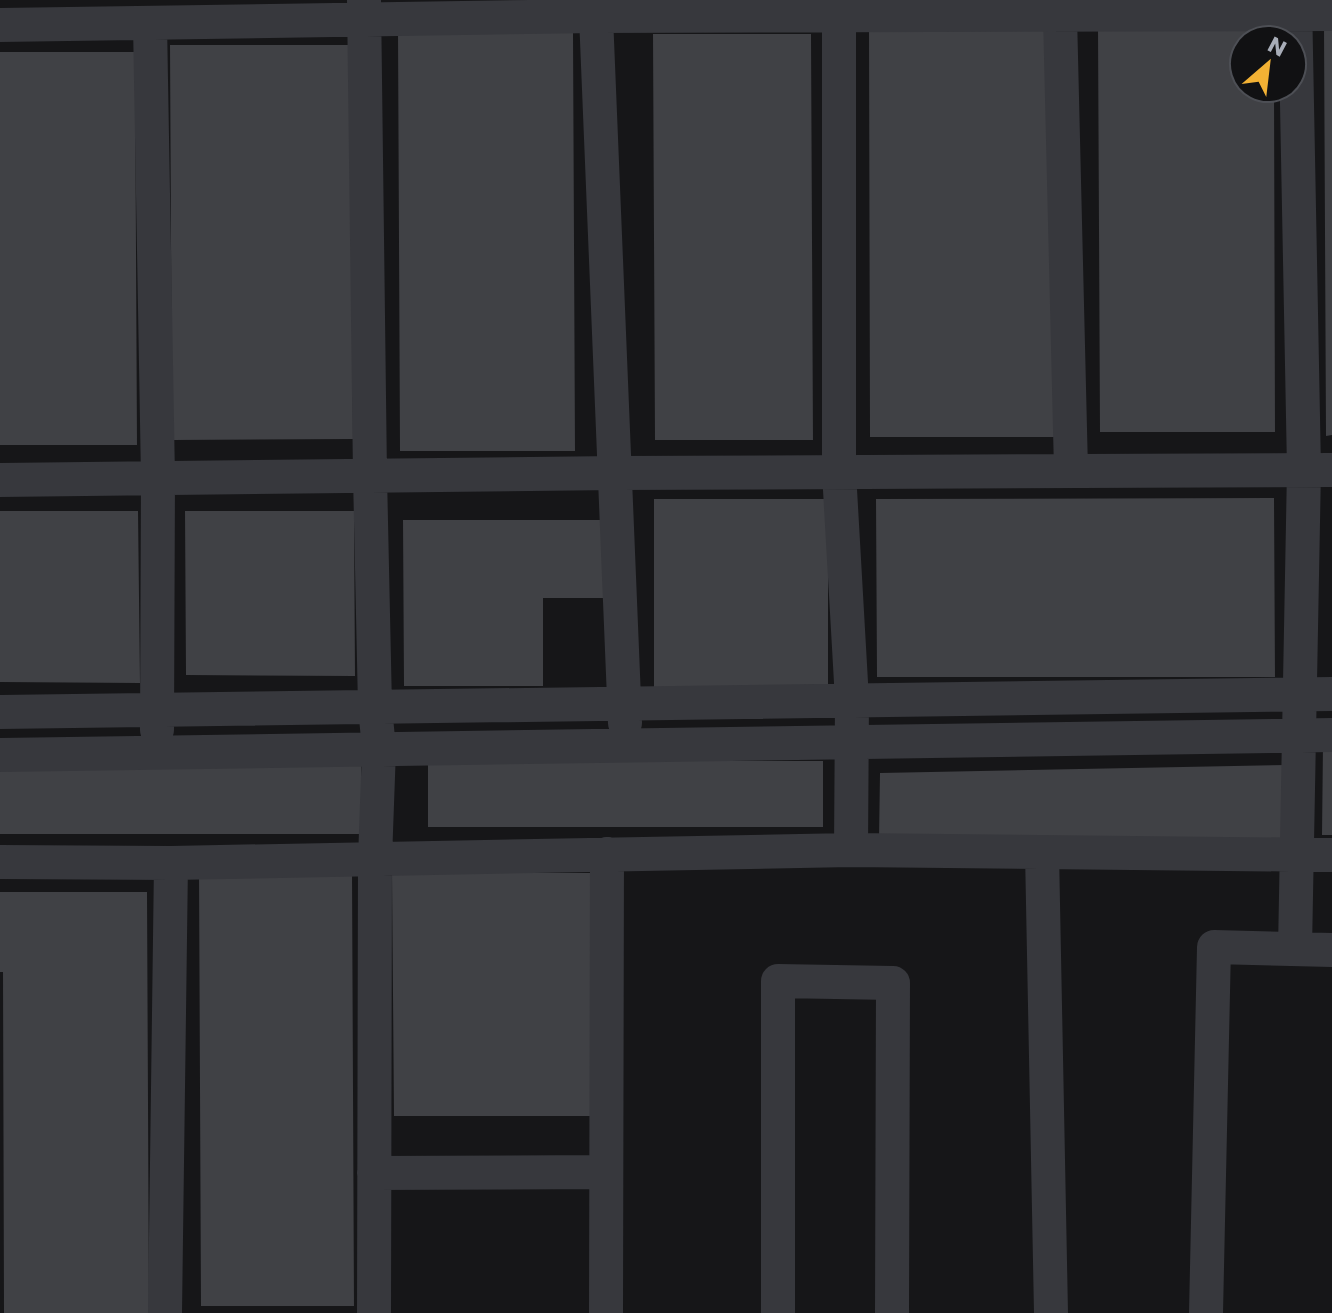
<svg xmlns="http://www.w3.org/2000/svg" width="1332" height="1313" font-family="Poppins,sans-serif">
<rect width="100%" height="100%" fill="#161618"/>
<path fill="#404145" d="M1324 28H1332V435L1326 436Z
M1098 29H1273V40H1244V88H1274L1275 432H1100Z
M869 30H1056L1057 437H870Z
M398 32H573L575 451H400Z
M653 34H811L813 440H655Z
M170 45H351L353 439 172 440Z
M0 52H135L137 445H0Z
M1274 498 1275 677H877L876 499Z
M654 499H828V687H654Z
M0 511H138L140 683 0 682Z
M185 511H354L355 676 186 675Z
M403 520H605V598H543V686H404Z
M1323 744H1332V835H1322Z
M0 760H361V834H0Z
M428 761H823V827H428Z
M1286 765 1288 844 879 840 880 773Z
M199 871H352L354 1306H201Z
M392 873H591L592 1116H394Z
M0 892H147L149 1313H4L3 972H0Z"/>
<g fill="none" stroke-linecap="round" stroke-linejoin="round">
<path stroke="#37383d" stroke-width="34" d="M364 0 370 475 375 707 379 749 375 859 374 1313
M1295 0 1304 469 1295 949
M1060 15 1071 470
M596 16 625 723
M839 16V472L852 700 851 850
M150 23 158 478 157 730
M0 25 596 16 1332 14
M0 480 616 473 1332 470
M0 712 1332 694
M0 755 1332 735
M1042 852 1051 1313
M0 862 171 863 851 850 1332 855
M374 1173 606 1172
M165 1313 171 863
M606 1313 607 854
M778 1313V981L893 983 892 1313
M1206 1313 1214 947 1332 950"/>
</g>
<g transform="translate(1268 64) rotate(28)"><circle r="38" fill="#111113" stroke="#4d4f55" stroke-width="2"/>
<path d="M0-6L14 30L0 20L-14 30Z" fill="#f2b134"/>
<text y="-12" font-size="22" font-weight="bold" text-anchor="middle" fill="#a8adb8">N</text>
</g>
</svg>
